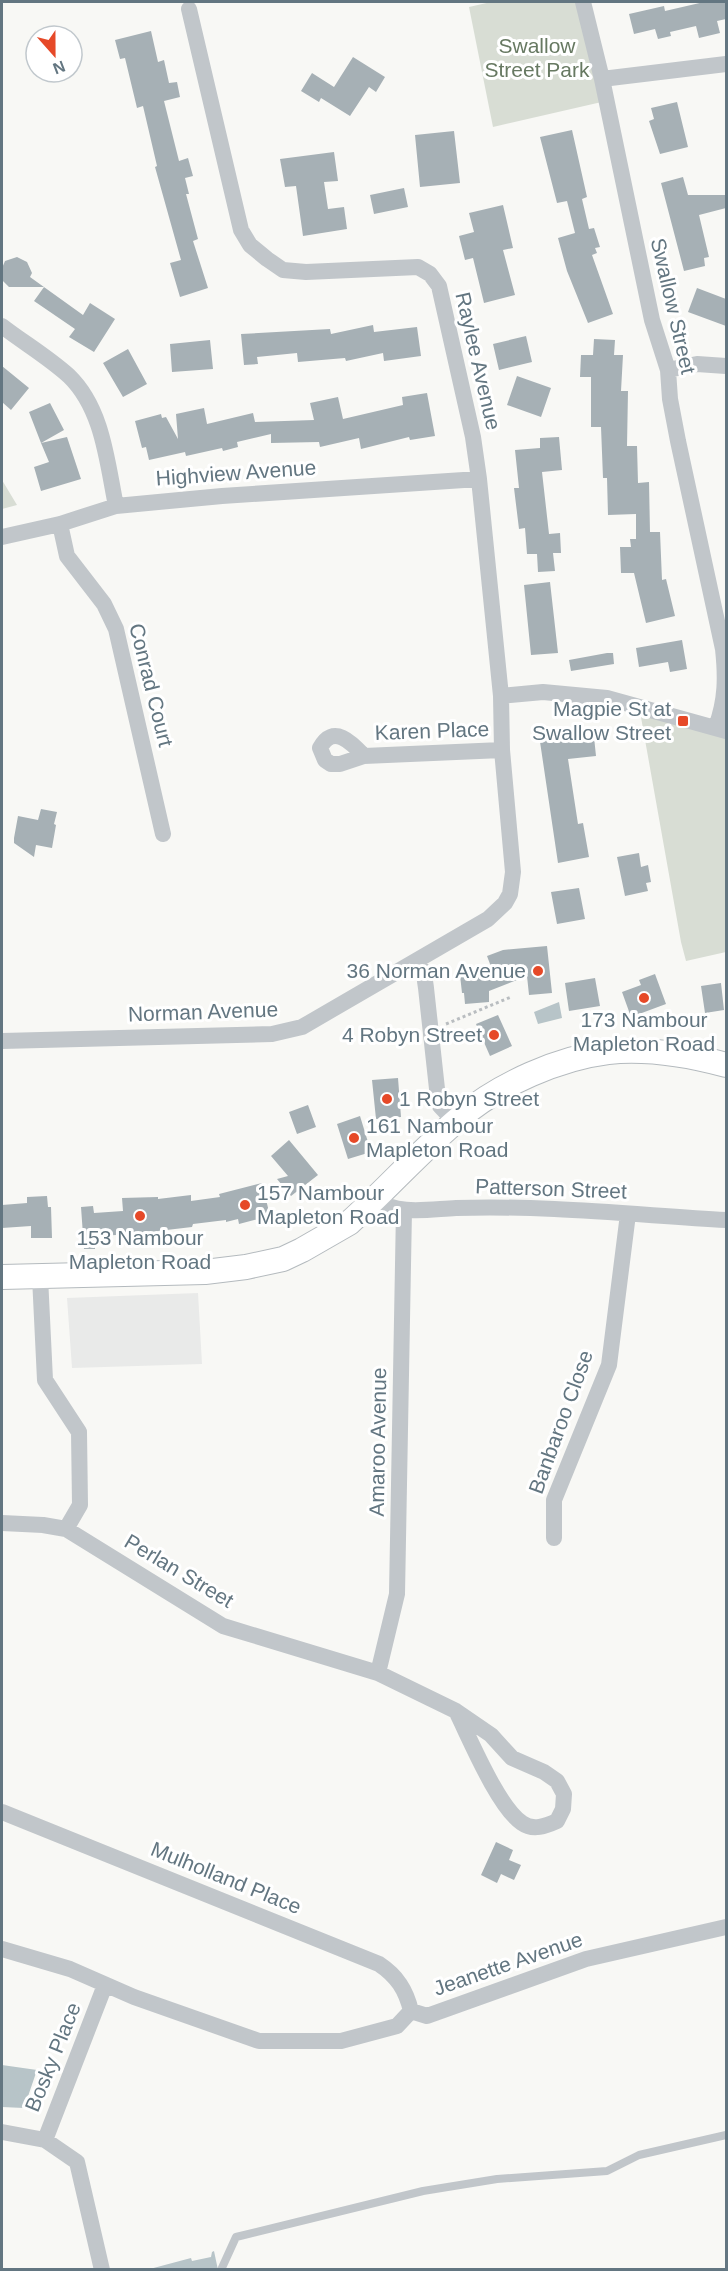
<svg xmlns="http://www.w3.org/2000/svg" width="728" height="2271" font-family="Arial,sans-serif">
<rect width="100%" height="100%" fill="#f8f8f5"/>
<path fill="#e9eae9" d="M198 1293 202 1364 72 1368 67 1298Z"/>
<path fill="#d8ddd4" d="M491 2H583L606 101 493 127 469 7Z
M2 480 17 505 2 509Z
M639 706 726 731V952L686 961 681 942Z"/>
<path fill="#b7c4c8" d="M559 1002 562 1018 538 1024 534 1012Z
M2 2065 37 2070 24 2108 2 2107Z
M214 2251 218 2270H146L191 2258 192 2261 211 2257 212 2252Z"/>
<path fill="#a6b0b5" d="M704 2H726V19L717 21 720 33 699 38 696 26 670 32 671 36 658 39 655 29 634 34 629 14 664 6 665 11Z
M151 31 158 62 164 60 169 83 177 82 180 97 164 101 179 161 188 158 193 176 185 178 189 194H186L198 239 193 241 208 288 180 297 170 263 181 260 155 167 157 166 143 106 137 108 125 58 120 59 115 40Z
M353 57 385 77 376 92 369 87 350 116 321 98 319 102 301 91 312 73 334 87Z
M677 102 688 147 660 154 649 121 654 119 651 108Z
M572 130 587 197 582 199 589 229 594 228 600 247 595 248 597 253 592 255 613 314 588 323 567 271 558 238 575 233 567 201 557 203 540 137Z
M454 131 460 183 420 187 415 135Z
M334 152 338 181 324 182 328 209 344 207 347 229 303 236 296 186 285 187 280 159Z
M683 177 688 195H726V208L699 215 709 257 704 258 705 266 684 271 661 183Z
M404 188 408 207 374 214 370 195Z
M503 205 513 248 503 250 515 295 484 303 473 258 465 260 459 236 474 232 469 213Z
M17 257 27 262 32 273 30 277 83 315 90 303 115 319 94 352 69 337 75 329 34 301 44 287H9L2 280V268L5 261Z
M697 288 726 299V326L688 312Z
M373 325 374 332 417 327 421 356 384 361 383 353 346 361 345 358 298 362 297 353 257 357 258 364 244 365 241 334 330 329 331 334Z
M526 336 532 362 499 370 493 344Z
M594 339 615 340 614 355H623L621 391H628L627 446H637L638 483 649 482 650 532H660L662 580 666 579 675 616 646 623 634 573H621L620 547H631L630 539H636V514L608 515 607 478H603L601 427H591V377H580L581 355H593Z
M210 340 213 369 172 372 170 344Z
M128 349 147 384 123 397 103 363Z
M2 366 29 388 11 410 2 402Z
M517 376 551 388 541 417 507 405Z
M427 393 435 436 410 440 409 437 361 449 359 438 320 447 319 442 271 443V434L237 442 238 447 223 451 222 448 186 456 185 452 149 460 146 447 142 448 135 421 161 414 162 418 166 417 178 439 176 414 204 408 207 424 253 413 255 422 314 420 310 403 338 397 343 419 403 405 402 397Z
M50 403 64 430 41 443 29 412Z
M67 437 81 479 41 491 34 467 49 462 41 443Z
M559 437 562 470 542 472 549 534 560 533 561 553H553L555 571 538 572 537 554H527L525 528 519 529 514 488H519L515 450 540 448V438Z
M550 582 558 653 531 655 524 585Z
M682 640 687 669 670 672 668 662 639 667 636 648Z
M607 653H613L614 664 571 671 569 660Z
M571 732 572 740 594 737 596 756 568 759 578 824 583 823 589 857 558 863 539 735Z
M41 809 57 812 54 824 56 825 52 848 36 845 34 857 14 843V838L18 816 38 820Z
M639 853 641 867 648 865 651 882 646 883 648 891 625 896 617 857Z
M579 888 585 919 557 924 551 892Z
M547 946 552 993 529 995 527 976 489 991V1002L465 1004 464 993H462L460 975 493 972 487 956 503 950Z
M655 974 666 1004 631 1017 622 992 641 985 639 980Z
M595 978 600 1006 569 1011 565 983Z
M721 983 724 1010 705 1013 701 986Z
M498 1015 512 1046 490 1056 476 1024Z
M398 1078 401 1117 376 1119 372 1080Z
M308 1105 316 1127 297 1134 289 1112Z
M360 1116 371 1152 348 1159 337 1124Z
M289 1140 318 1175 291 1196 277 1179 288 1176 271 1156Z
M262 1183 270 1216 239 1224 238 1219 226 1222V1220L193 1224 192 1227 158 1231 159 1233 95 1236V1249H84L81 1207 93 1206 94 1213 123 1211 122 1198 158 1197V1199L191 1195V1201L220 1197 219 1194Z
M47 1196 48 1207H51L52 1238H31V1226L2 1228V1205L27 1203V1197Z
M496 1842 513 1850 509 1860 521 1865 514 1880 501 1874 497 1883 481 1875Z"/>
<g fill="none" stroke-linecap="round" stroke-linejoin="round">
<g stroke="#b4babe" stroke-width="26">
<path id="secondary" d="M2 1277 205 1272 246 1267 283 1259 302 1250 349 1223C388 1188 422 1149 462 1116 500 1084 559 1058 608 1052 647 1048 689 1055 726 1065"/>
</g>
<path stroke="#b9bdc0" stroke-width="3" stroke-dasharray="3 3" stroke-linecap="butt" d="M446 1024 511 997"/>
<path stroke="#c1c6ca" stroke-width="8" d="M221 2270 236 2237 423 2191 497 2179 607 2171 639 2155 726 2135"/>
<path stroke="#c1c6ca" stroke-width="16" d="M583 2 602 79 652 320 668 370 670 399 678 441 723 649C726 677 726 700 716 727
M602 79 726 64
M2 326C24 343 48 357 69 376 103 409 107 462 116 506
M668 370 697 364 726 366
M60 524 67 556 104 604 116 629 163 834
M2 537 60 524 116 506 222 496 479 479
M501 696 543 692 607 698 726 731
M364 756C352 743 333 723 320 748L325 760 331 764H340L364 756 502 750
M418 961 424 974 426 988 438 1098 440 1106 455 1122
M2 1041 272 1034 302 1027 488 919 505 903 510 894 513 872 502 750 501 696 479 479 473 437 439 286 430 274 418 267 306 272 283 270 267 259 250 245 241 230 189 9
M376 1199C397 1216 430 1209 456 1208 546 1205 637 1215 726 1220
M2 1523 43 1525 66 1529 80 1505 79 1432 45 1380 40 1277
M66 1529 223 1626 378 1673 456 1711 491 1735 512 1758 544 1772 557 1781 564 1794 563 1809 557 1821C546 1826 533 1831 522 1823 498 1807 470 1739 456 1711
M554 1538V1500L609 1365 628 1214
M378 1673 397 1594 404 1210
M2 1812 379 1964C397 1976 406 1990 411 2011
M2 1949 70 1969 134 1997 259 2041H341L397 2026 411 2011 427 2016 586 1959 726 1927
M2 2132 45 2140
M102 2270 77 2162 45 2140 105 1985"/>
<use href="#secondary" stroke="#fff" stroke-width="24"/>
</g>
<g fill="#e64928" stroke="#fff" stroke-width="2">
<rect x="677" y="715" width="12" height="12" rx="3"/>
<circle cx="538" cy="971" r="6"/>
<circle cx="644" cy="998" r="6"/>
<circle cx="494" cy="1035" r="6"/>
<circle cx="387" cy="1099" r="6"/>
<circle cx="354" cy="1138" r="6"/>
<circle cx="245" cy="1205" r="6"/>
<circle cx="140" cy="1216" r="6"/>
</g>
<g text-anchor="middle" stroke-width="6" stroke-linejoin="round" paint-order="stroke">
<g font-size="21" fill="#677962" stroke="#fff">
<text x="537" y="53">Swallow<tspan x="537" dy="24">Street Park</tspan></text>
</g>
<g font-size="21" fill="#637681" stroke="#fff">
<text transform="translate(673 306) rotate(77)" y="7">Swallow Street</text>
<text transform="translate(478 361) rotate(77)" y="7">Raylee Avenue</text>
<text transform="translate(236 473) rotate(-4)" y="7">Highview Avenue</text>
<text transform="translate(151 685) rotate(76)" y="7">Conrad Court</text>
<text transform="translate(432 731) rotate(-2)" y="7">Karen Place</text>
<text transform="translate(203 1012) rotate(-2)" y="7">Norman Avenue</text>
<text transform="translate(551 1189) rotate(2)" y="7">Patterson Street</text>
<text transform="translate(561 1422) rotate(-70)" y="7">Banbaroo Close</text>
<text transform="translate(378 1442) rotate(-89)" y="7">Amaroo Avenue</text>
<text transform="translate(179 1571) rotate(31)" y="7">Perlan Street</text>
<text transform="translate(226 1878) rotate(22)" y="7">Mulholland Place</text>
<text transform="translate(508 1964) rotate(-19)" y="7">Jeanette Avenue</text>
<text transform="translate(53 2057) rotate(-68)" y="7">Bosky Place</text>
</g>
<g font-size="21" fill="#637681" stroke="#fff" text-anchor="end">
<text x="671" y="716">Magpie St at<tspan x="671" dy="24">Swallow Street</tspan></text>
<text x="526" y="978">36 Norman Avenue</text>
<text x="644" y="1027" text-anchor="middle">173 Nambour<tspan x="644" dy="24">Mapleton Road</tspan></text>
<text x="482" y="1042">4 Robyn Street</text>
<text x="399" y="1106" text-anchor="start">1 Robyn Street</text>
<text x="366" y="1133" text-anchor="start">161 Nambour<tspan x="366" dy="24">Mapleton Road</tspan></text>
<text x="257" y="1200" text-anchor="start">157 Nambour<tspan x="257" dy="24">Mapleton Road</tspan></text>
<text x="140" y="1245" text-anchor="middle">153 Nambour<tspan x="140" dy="24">Mapleton Road</tspan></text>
</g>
</g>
<rect width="728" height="2271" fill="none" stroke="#637681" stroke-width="6"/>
<g transform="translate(54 54) rotate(159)"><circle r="28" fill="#ffffff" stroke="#c1c8cd" stroke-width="1.5"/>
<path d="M0-4.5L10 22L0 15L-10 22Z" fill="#e64928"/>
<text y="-9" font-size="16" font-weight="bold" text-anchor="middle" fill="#637681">N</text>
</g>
</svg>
